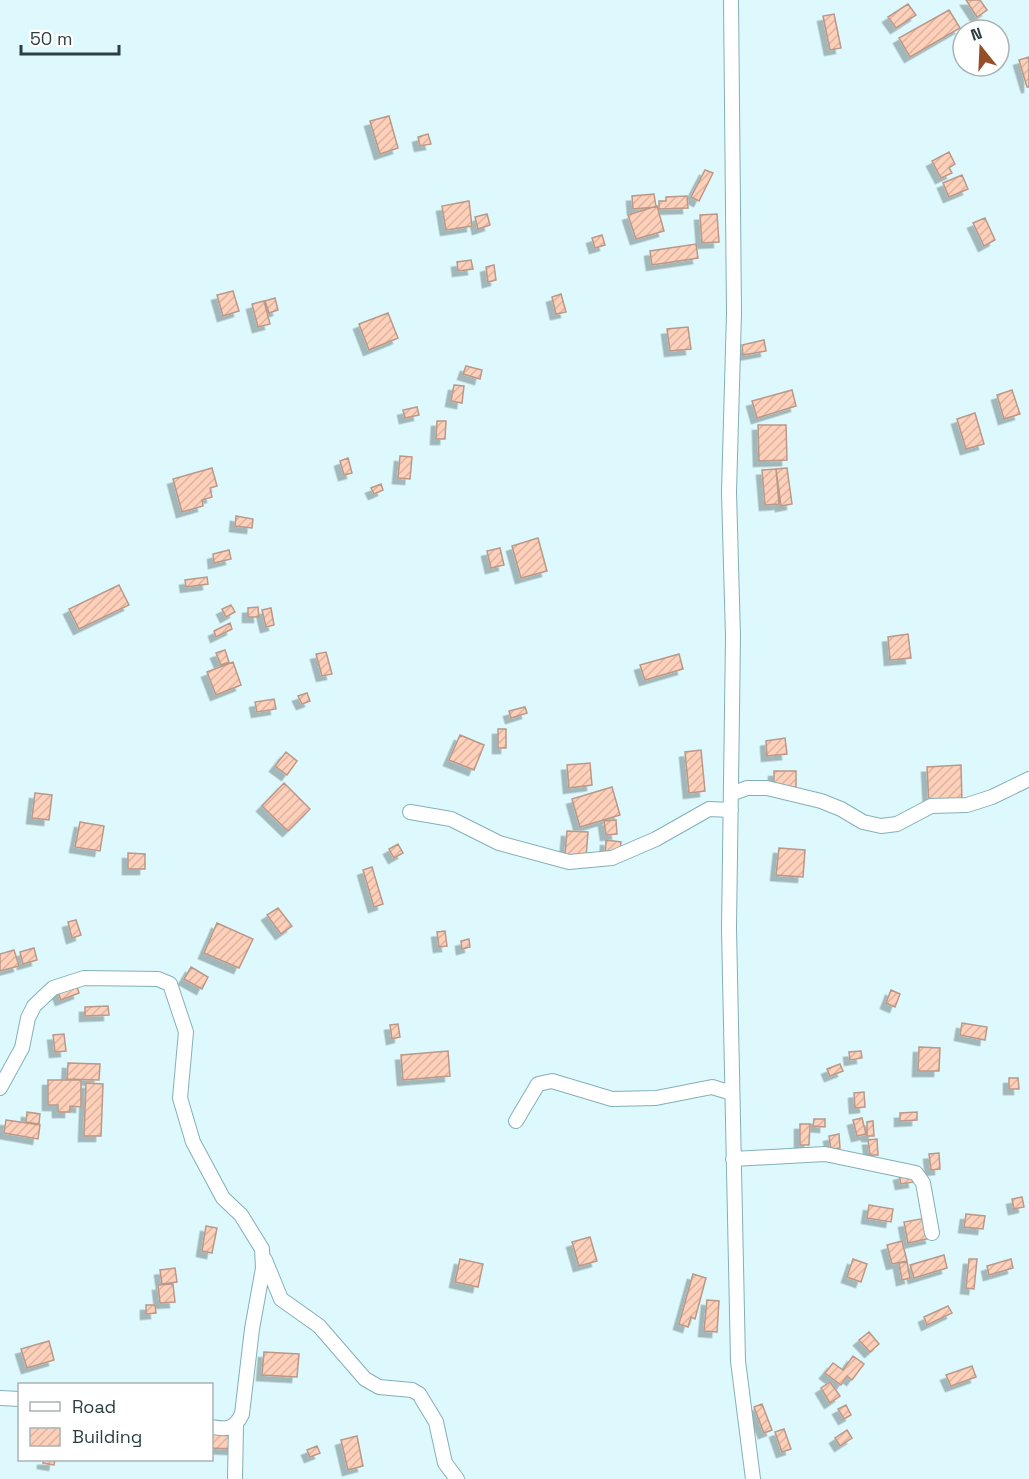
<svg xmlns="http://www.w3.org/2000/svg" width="1029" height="1479" font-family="'Space Grotesk',sans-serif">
<defs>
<pattern id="building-hatch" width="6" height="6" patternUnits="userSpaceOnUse" patternTransform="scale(1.5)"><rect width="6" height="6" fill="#fed0ba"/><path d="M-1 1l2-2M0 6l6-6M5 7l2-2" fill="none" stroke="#dab4a1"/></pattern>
<filter id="shadow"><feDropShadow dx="-5.5" dy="5.5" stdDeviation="0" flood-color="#0004"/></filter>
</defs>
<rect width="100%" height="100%" fill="#ddf9fd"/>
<path fill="url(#building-hatch)" stroke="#bb9887" stroke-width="1.5" filter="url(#shadow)" d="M966 0H980L987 10 977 17Z
M908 4 916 15 896 28 888 17Z
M949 10 960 28 910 57 899 38Z
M834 14 841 48 830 50 823 16Z
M1029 57V87H1027L1019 60Z
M389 116 398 148 380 154 370 121Z
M428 134 431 144 420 146 418 137Z
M949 152 955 164 949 168 952 173 941 178 932 161Z
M705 170 713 173 699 201 691 197Z
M962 175 968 189 949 197 943 183Z
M654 194 656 207 633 209 632 196Z
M687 196 688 208 659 209V201H666V197Z
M469 201 472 226 446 230 442 206Z
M657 206 664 231 636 239 628 215Z
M487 214 490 225 478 229 475 217Z
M717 214 719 242 702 243 700 215Z
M985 218 995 240 984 246 973 223Z
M602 235 605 245 595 248 592 238Z
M696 244 698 258 652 265 650 251Z
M471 260 473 269 458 271 457 262Z
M494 265 496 280 488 282 486 267Z
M233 291 239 311 223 316 217 295Z
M561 294 566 312 556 314 552 297Z
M275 298 278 310 269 313 265 301Z
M264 301 270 324 258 327 252 304Z
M388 313 398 338 369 350 359 324Z
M688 327 691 349 670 351 667 329Z
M764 340 766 351 743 355 742 345Z
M466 366 482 370 480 379 463 374Z
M454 385 464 386 462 403 451 401Z
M792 390 796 406 757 418 752 401Z
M1012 390 1020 414 1004 419 997 395Z
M417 407 419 415 405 418 403 410Z
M975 413 984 444 966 449 957 419Z
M437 421H446L445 439H436Z
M758 425H786L787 460 759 461Z
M400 456 412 457 410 479 398 478Z
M348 458 352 473 344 475 340 461Z
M212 468 217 486 210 488 212 497 202 500 203 506 182 512 173 479Z
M787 468 792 504 781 506 776 469Z
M776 469 779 504 765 505 762 470Z
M381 484 383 490 374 494 371 488Z
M236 516 253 519 252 528 235 526Z
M538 538 547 571 521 578 512 546Z
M500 548 504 565 491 568 487 551Z
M229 550 231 559 214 563 213 554Z
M207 577 208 584 186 587 185 580Z
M119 585 129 605 79 629 69 609Z
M231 605 235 612 226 617 222 609Z
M258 607 259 617H248V608Z
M271 608 274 625 266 627 262 610Z
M230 623 232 629 216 637 214 631Z
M908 634 911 658 890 660 888 637Z
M225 650 229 662 221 665 216 653Z
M326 652 332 674 322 676 316 654Z
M679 654 683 669 645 680 640 665Z
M233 662 241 685 216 695 207 672Z
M307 693 310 701 302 704 298 696Z
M274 699 276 709 257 712 255 702Z
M525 707 527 713 511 718 509 711Z
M498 729H506V748H498Z
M460 735 484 745 474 770 449 760Z
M785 738 787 754 767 756 766 741Z
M701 750 705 791 689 793 685 752Z
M286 752 297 761 287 775 275 766Z
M590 763 592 785 569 788 567 765Z
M961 765 962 803 929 804 927 767Z
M774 771H796V787L774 788Z
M284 783 310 809 288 831 262 806Z
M612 787 620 815 580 827 572 799Z
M35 793 52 795 49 820 32 818Z
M616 820 617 834 606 835 604 821Z
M80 822 104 826 100 851 75 847Z
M567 831 588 832 586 857 565 855Z
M606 840 621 842 619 858 605 857Z
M398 844 403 853 394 858 389 849Z
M779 848 805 850 803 877 776 875Z
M128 853 145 854V869H128Z
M372 867 383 904 374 907 363 870Z
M278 908 292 926 281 934 267 915Z
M76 920 81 935 72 938 68 922Z
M217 923 253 939 239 968 204 953Z
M445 931 447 946 439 947 437 932Z
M469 939 470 947 462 949 461 941Z
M34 948 37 960 23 964 20 952Z
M14 950 19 966 0 971V954Z
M191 967 208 977 202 989 184 979Z
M76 983 79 993 61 1000 57 990Z
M891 990 900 994 895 1007 886 1003Z
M108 1006 109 1015 85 1016V1007Z
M962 1023 987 1027 985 1040 960 1035Z
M398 1024 400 1037 392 1039 390 1025Z
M64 1034 66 1051 55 1052 53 1035Z
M919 1047 940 1048 939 1071H918Z
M448 1051 450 1076 403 1080 401 1055Z
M861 1051 862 1058 850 1060 849 1052Z
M68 1063 100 1064 99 1080 67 1079Z
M840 1064 843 1071 830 1076 827 1069Z
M1009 1078H1018L1019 1089H1009Z
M48 1080H81V1107L70 1106V1112H58V1105H48Z
M86 1083 103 1084 101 1136H84Z
M864 1092 865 1107 855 1108 854 1093Z
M27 1112 40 1114 39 1124 26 1122Z
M917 1112V1120L900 1121V1113Z
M862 1118 866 1134 857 1136 853 1120Z
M814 1119H825V1127L813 1126Z
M6 1120 40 1125 38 1139 4 1133Z
M873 1121 874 1136H867V1122Z
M800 1124H810L809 1145H800Z
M839 1134 840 1148 831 1149 829 1136Z
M877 1139 878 1155H870L868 1140Z
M939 1153 940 1169 931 1170 929 1154Z
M912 1172 914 1182 901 1184 899 1175Z
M1022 1197 1024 1207 1014 1209 1012 1199Z
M869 1205 893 1209 891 1222 867 1218Z
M966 1214 985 1216 983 1229 964 1227Z
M926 1218 931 1238 908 1243 904 1222Z
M206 1226 217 1228 212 1253 202 1251Z
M590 1237 597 1261 579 1266 572 1242Z
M902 1241 907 1261 892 1264 887 1245Z
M944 1255 947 1268 914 1278 910 1265Z
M460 1259 483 1264 478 1287 455 1282Z
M853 1259 867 1264 861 1282 847 1277Z
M969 1259H977L974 1289 966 1288Z
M1011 1259 1013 1268 989 1275 987 1266Z
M907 1262 910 1278 902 1280 899 1263Z
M175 1268 177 1282 162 1284 160 1270Z
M693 1274 706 1278 695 1319 691 1317 688 1327 679 1324Z
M173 1284 175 1302 160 1303 158 1285Z
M707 1300 719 1301 717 1332 704 1331Z
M146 1305H155L156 1313 146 1314Z
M948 1306 952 1313 927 1325 924 1317Z
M869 1332 879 1344 870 1352 859 1340Z
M49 1341 54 1360 27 1368 21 1349Z
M264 1352 299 1354 297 1377 262 1375Z
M853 1356 864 1364 852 1380 847 1376 841 1385 825 1373 833 1363 843 1370Z
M972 1366 976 1377 951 1386 946 1375Z
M830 1382 840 1396 830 1403 821 1388Z
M762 1404 772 1430 764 1433 754 1407Z
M846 1405 851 1415 844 1419 838 1409Z
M235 1424 233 1449 212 1448V1430Z
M784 1429 791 1449 782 1452 775 1432Z
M847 1430 852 1438 840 1446 835 1438Z
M357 1436 363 1466 348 1470 341 1440Z
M317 1446 320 1453 310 1457 307 1450Z
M43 1460H55L54 1465 43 1463Z"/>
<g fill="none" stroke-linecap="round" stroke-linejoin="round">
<g stroke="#83b0b6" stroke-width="16">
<path id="minor" d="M731 0 734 313 729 492 733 637 729 928 738 1361 753 1479
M731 794 747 788H767L821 801 841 809 863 822 881 826 897 824 931 806 967 805 992 797 1029 779
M410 812 451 819 499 843 569 862 612 858 656 839 709 809 731 810
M0 1088 22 1048 28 1018 34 1006 53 988 84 978 158 979 170 984 186 1032 180 1098 193 1142 223 1198 241 1215 262 1249 263 1268 252 1329 242 1414C235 1429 227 1430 212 1427
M516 1121 538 1084 552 1081 612 1099 656 1098 712 1087 732 1093
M733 1159 825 1154 916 1173 923 1183 932 1233
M265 1260 281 1299 319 1326 365 1379 379 1387 412 1390 419 1394 436 1422 445 1463 457 1479
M0 1398 20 1399
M235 1479 236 1425"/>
</g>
<use href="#minor" stroke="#fff" stroke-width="14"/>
</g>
<rect x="18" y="1383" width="195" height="78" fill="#ffffff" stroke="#abb2b3" stroke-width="1.5"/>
<rect x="30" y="1402" width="30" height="9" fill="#ffffff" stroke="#abb2b3" stroke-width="1.5"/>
<text x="72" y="1413" font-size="18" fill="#2c3e41">Road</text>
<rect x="30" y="1428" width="30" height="18" fill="url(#building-hatch)" stroke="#abb2b3" stroke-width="1.5"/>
<text x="72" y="1443" font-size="18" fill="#2c3e41">Building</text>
<g transform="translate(981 48) rotate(342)"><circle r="28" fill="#ffffff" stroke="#abb2b3" stroke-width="1.5"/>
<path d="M0-4.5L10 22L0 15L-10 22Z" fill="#954e28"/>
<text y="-9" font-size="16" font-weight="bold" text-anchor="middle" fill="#2c3e41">N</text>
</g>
<path d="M21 45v9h98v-9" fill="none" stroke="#2c3e41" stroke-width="3"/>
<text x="30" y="45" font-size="18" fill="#2c3e41" stroke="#ffffff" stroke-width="4.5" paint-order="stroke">50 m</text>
</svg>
